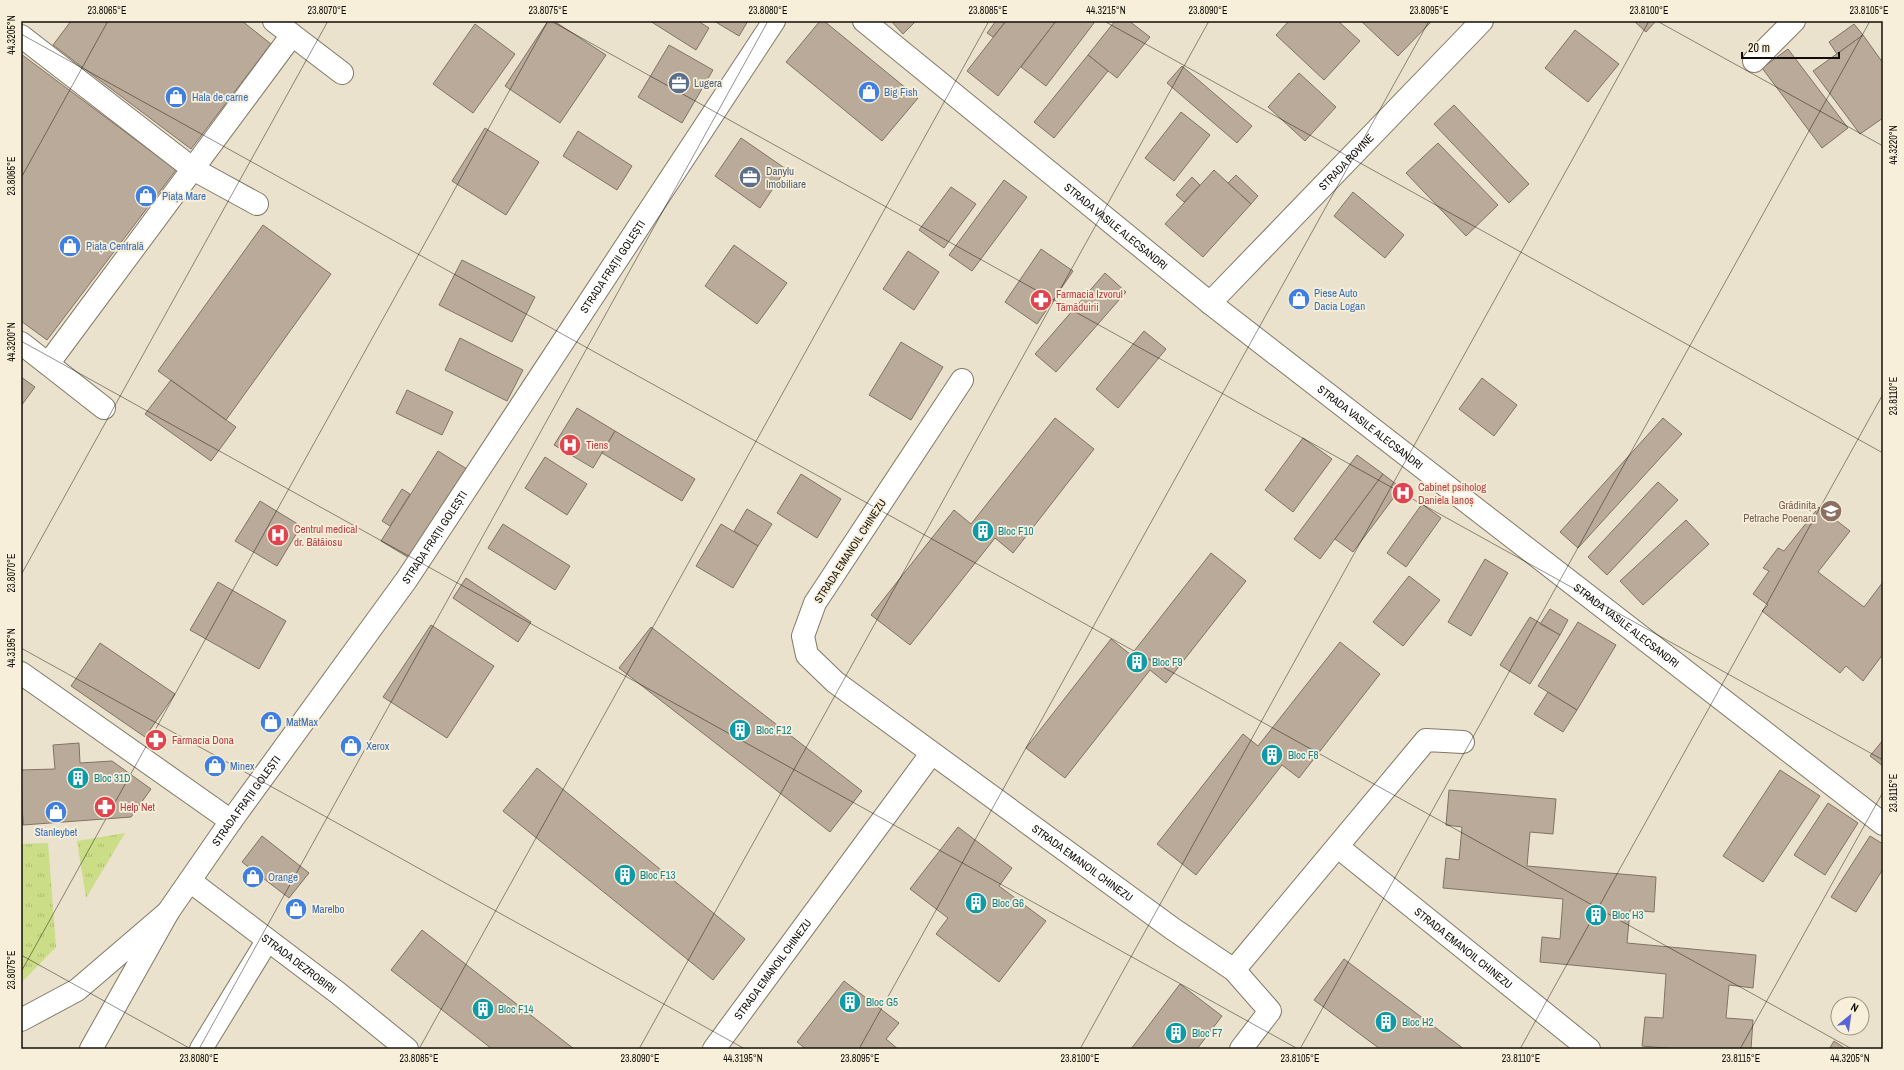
<svg xmlns="http://www.w3.org/2000/svg" width="1904" height="1070" font-family="'Archivo Narrow',sans-serif">
<defs>
<pattern id="grass-tufts" width="24" height="20" patternUnits="userSpaceOnUse"><rect width="24" height="20" fill="#cbdd87"/><path d="M3 7l-1-3M5 7V3M7 7l1-3M15 17l-1-3M17 17v-4M19 17l1-3" fill="none" stroke="#adbc73"/></pattern>
</defs>
<rect width="100%" height="100%" fill="#eae2cc"/>
<path fill="url(#grass-tufts)" d="M125 833 86 898 77 841Z
M48 843 56 947 21 983V844Z"/>
<path fill="#baaa99" stroke="#817363" d="M71 21H242L271 44 191 149 53 45Z
M548 21H554L606 55 560 123 505 86Z
M650 21H698L709 28 696 50Z
M714 21H748L739 36Z
M820 21H824L918 98 882 141 786 62Z
M891 21H916L903 34Z
M996 21H1006L993 37 987 33Z
M1006 21H1056L998 96 967 71Z
M1056 21H1092L1094 23 1046 86 1021 67Z
M1115 21H1129L1150 37 1117 78 1088 55Z
M1289 21H1338L1360 41 1324 80 1276 35Z
M1361 21H1430L1431 22 1398 56Z
M1634 21H1656L1646 32Z
M475 24 515 54 473 113 433 84Z
M1854 24 1863 35 1837 54 1829 42Z
M1575 30 1619 64 1588 102 1545 68Z
M1863 35 1883 63V118L1860 134 1813 71Z
M669 45 713 70 682 123 638 97Z
M1788 49 1848 128 1822 148 1762 68Z
M21 54 176 170 47 340 21 321Z
M1088 55 1108 71 1054 138 1034 122Z
M1182 66 1252 126 1237 143 1167 83Z
M1299 73 1336 107 1305 141 1268 107Z
M1454 105 1529 184 1509 203 1434 124Z
M1181 112 1210 135 1174 181 1145 158Z
M485 128 539 162 506 215 452 181Z
M578 131 632 166 617 190 563 156Z
M741 138 786 169 760 208 715 176Z
M1438 143 1498 205 1466 236 1406 173Z
M1214 170 1251 204 1203 257 1165 224Z
M1236 175 1258 196 1251 204 1228 183Z
M1192 177 1200 185 1184 202 1176 195Z
M1004 180 1027 197 972 271 949 255Z
M951 187 976 204 944 248 919 230Z
M1353 192 1404 235 1385 258 1334 216Z
M263 225 331 274 226 420 158 371Z
M734 245 787 283 757 324 705 286Z
M1041 249 1073 271 1037 324 1005 302Z
M908 251 939 272 914 310 883 289Z
M462 260 535 297 512 342 439 305Z
M1105 273 1126 292 1056 372 1035 354Z
M1144 331 1166 349 1118 408 1096 389Z
M460 338 523 370 507 401 445 370Z
M901 342 943 367 911 420 869 395Z
M21 377 35 387 21 406Z
M1482 378 1517 405 1494 436 1459 409Z
M171 380 236 427 211 461 145 414Z
M407 390 453 412 442 435 396 413Z
M577 408 615 431 593 468 554 445Z
M1055 418 1094 449 1013 553 995 538 910 645 871 615 954 510 971 524Z
M1663 418 1682 434 1578 548 1560 532Z
M615 431 695 479 682 501 602 453Z
M1303 438 1332 459 1293 512 1265 490Z
M438 451 467 469 411 559 381 541Z
M1357 455 1383 474 1320 559 1294 539Z
M545 457 587 484 567 515 525 488Z
M801 474 841 499 817 538 777 513Z
M1383 474 1401 488 1353 552 1335 539Z
M1658 482 1678 500 1607 575 1588 557Z
M402 489 410 494 390 526 382 521Z
M260 501 301 526 277 566 235 541Z
M1422 504 1441 518 1406 567 1387 553Z
M1819 507 1850 531 1818 572 1864 607 1883 582V654L1863 681 1846 666 1840 673 1762 611 1768 605 1753 594 1769 571 1763 568 1778 548 1784 551Z
M747 509 772 524 758 546 734 531Z
M1686 520 1709 544 1643 605 1620 581Z
M503 524 570 566 555 590 488 548Z
M721 524 758 546 733 588 696 566Z
M1211 553 1246 581 1166 683 1150 670 1065 778 1026 748 1111 639 1131 655Z
M1485 559 1508 573 1471 636 1448 622Z
M1409 576 1440 600 1403 646 1373 622Z
M466 578 531 622 518 642 453 598Z
M218 582 286 621 259 669 190 630Z
M1550 609 1568 620 1560 635 1540 624Z
M1530 617 1560 635 1530 684 1500 665Z
M1578 622 1616 645 1577 710 1538 686Z
M431 625 494 666 447 738 383 697Z
M651 627 862 791 830 832 619 668Z
M1340 642 1380 674 1299 778 1282 765 1196 875 1157 844 1243 734 1258 746Z
M100 643 175 694 145 737 71 686Z
M1548 692 1577 710 1563 732 1534 714Z
M1883 740V766L1870 756Z
M79 743 80 763 112 761 151 789 131 817 23 825 21 770 55 769 53 745Z
M537 768 745 939 713 980 503 811Z
M1780 770 1820 796 1763 882 1723 856Z
M21 785 23 825H21Z
M1449 790 1556 799 1553 834 1530 832 1527 866 1656 877 1654 912 1630 910 1627 943 1756 955 1753 988 1729 985 1726 1018 1753 1020 1751 1049H1678L1642 1046 1645 1017 1663 1018 1666 974 1540 962 1542 937 1560 939 1563 899 1443 888 1446 858 1459 860 1462 827 1446 825Z
M1828 803 1858 823 1825 875 1794 855Z
M958 827 1012 868 999 886 1046 921 999 982 936 934 948 918 910 889Z
M262 836 309 873 289 898 242 862Z
M1870 836 1883 844V869L1856 912 1831 897Z
M422 930 574 1049H492L391 970Z
M1344 959 1464 1049H1380L1314 1000Z
M844 981 899 1023 886 1039 898 1049H806L797 1042Z
M1180 984 1222 1016 1197 1049H1131Z
M1834 1041 1846 1049H1829Z"/>
<g fill="none" stroke-linecap="round" stroke-linejoin="round">
<g stroke="#807966" stroke-width="24">
<g id="minor">
<path d="M274 21 342 73"/>
<path id="s1" d="M864 21 1210 303 1883 824"/>
<path d="M21 36 193 169 257 204"/>
<path d="M1754 61 1794 21"/>
<path id="s2" d="M1210 303 1482 21"/>
<path d="M21 343 104 408"/>
<path d="M48 364 292 35"/>
<path id="s3" d="M962 380 815 603 803 636 807 655 835 682 1173 929 1234 970 1426 740 1463 742"/>
<path d="M21 673 231 821"/>
<path id="s4" d="M1338 847 1589 1049"/>
<path id="s5" d="M190 881 338 993 407 1049"/>
<path d="M1234 970 1270 1011 1241 1049"/>
<path id="s6" d="M91 1049 168 912 231 821 407 579 774 21"/>
<path d="M201 1049 267 941"/>
<path id="s7" d="M714 1049 931 754"/>
</g>
</g>
<g stroke="#807966" stroke-width="24">
<path id="major" d="M21 1020 77 990 168 912"/>
</g>
<use href="#minor" stroke="#fff" stroke-width="22"/>
<use href="#major" stroke="#fff" stroke-width="22"/>
</g>
<path fill="none" stroke="#110e07" stroke-width="1" stroke-opacity="0.45" d="M551 21 1883 760M1104 21 1883 453M1657 21 1883 146M21 34 1852 1049M21 178 108 21M21 341 1298 1049M21 575 328 21M21 648 745 1049M21 955 191 1049M21 972 548 21M199 1049 768 21M419 1049 989 21M639 1049 1209 21M859 1049 1429 21M1080 1049 1649 21M1300 1049 1870 21M1520 1049 1883 394M1740 1049 1883 792"/>
<defs>
<g id="office-disc" transform="scale(1.15)"><circle r="9.5" fill="#5c6f8a" stroke="#f7efd9"/><path d="M-6-3h4V-5.5h4V-3h4V5H-6ZM-1-4.5V-3h2v-1.5ZM-6 0V1H6V0Z" fill="#fff"/></g>
<g id="shop-disc" transform="scale(1.15)"><circle r="9.5" fill="#3f7fe0" stroke="#f7efd9"/><path d="M-5-2.5h2.3a2.7 3.5 0 0 1 5.4 0H5L5.5 6h-11ZM-1.5-2.5h3a1.5 2.3 0 0 0-3 0Z" fill="#fff"/></g>
<g id="pharmacy-disc" transform="scale(1.15)"><circle r="9.5" fill="#e0444e" stroke="#f7efd9"/><path d="M-2-6h4v4h4v4h-4v4h-4v-4h-4v-4h4Z" fill="#fff"/></g>
<g id="hospital-disc" transform="scale(1.15)"><circle r="9.5" fill="#e0444e" stroke="#f7efd9"/><path d="M-5-5h3v3.5h4V-5h3V5h-3V1.5h-4V5h-3Z" fill="#fff"/></g>
<g id="school-disc" transform="scale(1.15)"><circle r="9.5" fill="#8d6e63" stroke="#f7efd9"/><path d="M0-5L7-2L0 1L-7-2ZM-4 1L0 2.5L4 1V4Q0 6-4 4Z" fill="#fff"/></g>
<g id="building-disc" transform="scale(1.15)"><circle r="9.5" fill="#0f9aa8" stroke="#f7efd9"/><path d="M-4-6H4V6H1V3H-1V6H-4ZM-2.5-4.3h1.7v1.8h-1.7ZM.8-4.3h1.7v1.8H.8ZM-2.5-1h1.7V.8h-1.7ZM.8-1h1.7V.8H.8Z" fill="#fff"/></g>
</defs>
<g fill-rule="evenodd">
<use href="#office-disc" x="679" y="83"/>
<use href="#shop-disc" x="869" y="92"/>
<use href="#shop-disc" x="176" y="97"/>
<use href="#office-disc" x="750" y="177"/>
<use href="#shop-disc" x="146" y="196"/>
<use href="#shop-disc" x="70" y="246"/>
<use href="#shop-disc" x="1299" y="299"/>
<use href="#pharmacy-disc" x="1041" y="300"/>
<use href="#hospital-disc" x="570" y="445"/>
<use href="#hospital-disc" x="1403" y="493"/>
<use href="#school-disc" x="1831" y="511"/>
<use href="#building-disc" x="983" y="531"/>
<use href="#hospital-disc" x="278" y="535"/>
<use href="#building-disc" x="1137" y="662"/>
<use href="#shop-disc" x="271" y="722"/>
<use href="#building-disc" x="740" y="730"/>
<use href="#pharmacy-disc" x="156" y="740"/>
<use href="#shop-disc" x="351" y="746"/>
<use href="#building-disc" x="1272" y="755"/>
<use href="#shop-disc" x="215" y="766"/>
<use href="#building-disc" x="78" y="778"/>
<use href="#pharmacy-disc" x="105" y="807"/>
<use href="#shop-disc" x="56" y="812"/>
<use href="#building-disc" x="625" y="875"/>
<use href="#shop-disc" x="253" y="877"/>
<use href="#building-disc" x="976" y="903"/>
<use href="#shop-disc" x="296" y="909"/>
<use href="#building-disc" x="1596" y="915"/>
<use href="#building-disc" x="850" y="1002"/>
<use href="#building-disc" x="483" y="1009"/>
<use href="#building-disc" x="1386" y="1022"/>
<use href="#building-disc" x="1176" y="1033"/>
</g>
<g text-anchor="middle" stroke-width="3.5" stroke-linejoin="round" paint-order="stroke">
<g font-size="11" fill="#4e5e75" stroke="#f7efd9" text-anchor="start">
<text x="694" y="87">Lugera</text>
<text x="766" y="175">Danylu<tspan x="766" dy="13">Imobiliare</tspan></text>
</g>
<g font-size="11" fill="#366cbe" stroke="#f7efd9" text-anchor="start">
<text x="884" y="96">Big Fish</text>
<text x="192" y="101">Hala de carne</text>
<text x="162" y="200">Piața Mare</text>
<text x="86" y="250">Piața Centrală</text>
<text x="1314" y="297">Piese Auto<tspan x="1314" dy="13">Dacia Logan</tspan></text>
<text x="286" y="726">MatMax</text>
<text x="366" y="750">Xerox</text>
<text x="230" y="770">Minex</text>
<text x="56" y="836" text-anchor="middle">Stanleybet</text>
<text x="268" y="881">Orange</text>
<text x="312" y="913">Marelbo</text>
</g>
<g font-size="11" fill="#110e07" stroke="#f7efd9">
<text dy="4" stroke="none"><textPath href="#s2" startOffset="196">STRADA ROVINE</textPath></text>
<text dy="4" stroke="none"><textPath href="#s1" startOffset="325">STRADA VASILE ALECSANDRI</textPath></text>
<text dy="4" stroke="none"><textPath href="#s6" startOffset="941">STRADA FRAȚII GOLEȘTI</textPath></text>
<text dy="4" stroke="none"><textPath href="#s1" startOffset="649">STRADA VASILE ALECSANDRI</textPath></text>
<text dy="4" stroke="none"><textPath href="#s6" startOffset="617">STRADA FRAȚII GOLEȘTI</textPath></text>
<text transform="translate(850 551) rotate(-57)" y="4">STRADA EMANOIL CHINEZU</text>
<text dy="4" stroke="none"><textPath href="#s1" startOffset="973">STRADA VASILE ALECSANDRI</textPath></text>
<text dy="4" stroke="none"><textPath href="#s6" startOffset="293">STRADA FRAȚII GOLEȘTI</textPath></text>
<text dy="4" stroke="none"><textPath href="#s3" startOffset="667">STRADA EMANOIL CHINEZU</textPath></text>
<text dy="4" stroke="none"><textPath href="#s4" startOffset="161">STRADA EMANOIL CHINEZU</textPath></text>
<text dy="4" stroke="none"><textPath href="#s5" startOffset="137">STRADA DEZROBIRII</textPath></text>
<text dy="4" stroke="none"><textPath href="#s7" startOffset="99">STRADA EMANOIL CHINEZU</textPath></text>
</g>
<g font-size="11" fill="#be3a42" stroke="#f7efd9" text-anchor="start">
<text x="1056" y="298">Farmacia Izvorul<tspan x="1056" dy="13">Tămăduirii</tspan></text>
<text x="586" y="449">Tiens</text>
<text x="1418" y="491">Cabinet psiholog<tspan x="1418" dy="13">Daniela Ianoș</tspan></text>
<text x="294" y="533">Centrul medical<tspan x="294" dy="13">dr. Bătăiosu</tspan></text>
<text x="172" y="744">Farmacia Dona</text>
<text x="120" y="811">Help Net</text>
</g>
<g font-size="11" fill="#785e54" stroke="#f7efd9" text-anchor="end">
<text x="1816" y="509">Grădinița<tspan x="1816" dy="13">Petrache Poenaru</tspan></text>
</g>
<g font-size="11" fill="#0d838f" stroke="#f7efd9" text-anchor="start">
<text x="998" y="535">Bloc F10</text>
<text x="1152" y="666">Bloc F9</text>
<text x="756" y="734">Bloc F12</text>
<text x="1288" y="759">Bloc F8</text>
<text x="94" y="782">Bloc 31D</text>
<text x="640" y="879">Bloc F13</text>
<text x="992" y="907">Bloc G6</text>
<text x="1612" y="919">Bloc H3</text>
<text x="866" y="1006">Bloc G5</text>
<text x="498" y="1013">Bloc F14</text>
<text x="1402" y="1026">Bloc H2</text>
<text x="1192" y="1037">Bloc F7</text>
</g>
</g>
<rect width="1904" height="1070" fill="none" stroke="#f7efd9" stroke-width="44"/>
<g transform="translate(1850 1016) rotate(29)"><circle r="19" fill="#f7efd9" stroke="#9b9585"/>
<path d="M0-3L7 15L0 10L-7 15Z" fill="#5a62da"/>
<text y="-6" font-size="11" font-weight="bold" text-anchor="middle" fill="#110e07">N</text>
</g>
<path d="M1742 52v6h97v-6" fill="none" stroke="#110e07" stroke-width="2"/>
<text x="1748" y="52" font-size="12" fill="#110e07" stroke="#f7efd9" stroke-width="3" paint-order="stroke">20 m</text>
<rect x="22" y="22" width="1860" height="1026" fill="none" stroke="#110e07" stroke-width="1.5"/>
<g font-size="10" text-anchor="middle" fill="#110e07">
<text x="107" y="14">23.8065°E</text>
<text x="327" y="14">23.8070°E</text>
<text x="548" y="14">23.8075°E</text>
<text x="768" y="14">23.8080°E</text>
<text x="988" y="14">23.8085°E</text>
<text x="1106" y="14">44.3215°N</text>
<text x="1208" y="14">23.8090°E</text>
<text x="1429" y="14">23.8095°E</text>
<text x="1649" y="14">23.8100°E</text>
<text x="1869" y="14">23.8105°E</text>
<text transform="translate(11 35) rotate(-90)" y="4">44.3205°N</text>
<text transform="translate(1893 145) rotate(-90)" y="4">44.3220°N</text>
<text transform="translate(11 176) rotate(-90)" y="4">23.8065°E</text>
<text transform="translate(11 342) rotate(-90)" y="4">44.3200°N</text>
<text transform="translate(1893 396) rotate(-90)" y="4">23.8110°E</text>
<text transform="translate(11 573) rotate(-90)" y="4">23.8070°E</text>
<text transform="translate(11 648) rotate(-90)" y="4">44.3195°N</text>
<text transform="translate(1893 793) rotate(-90)" y="4">23.8115°E</text>
<text transform="translate(11 970) rotate(-90)" y="4">23.8075°E</text>
<text x="199" y="1062">23.8080°E</text>
<text x="419" y="1062">23.8085°E</text>
<text x="640" y="1062">23.8090°E</text>
<text x="743" y="1062">44.3195°N</text>
<text x="860" y="1062">23.8095°E</text>
<text x="1080" y="1062">23.8100°E</text>
<text x="1300" y="1062">23.8105°E</text>
<text x="1521" y="1062">23.8110°E</text>
<text x="1741" y="1062">23.8115°E</text>
<text x="1850" y="1062">44.3205°N</text>
</g>
</svg>
